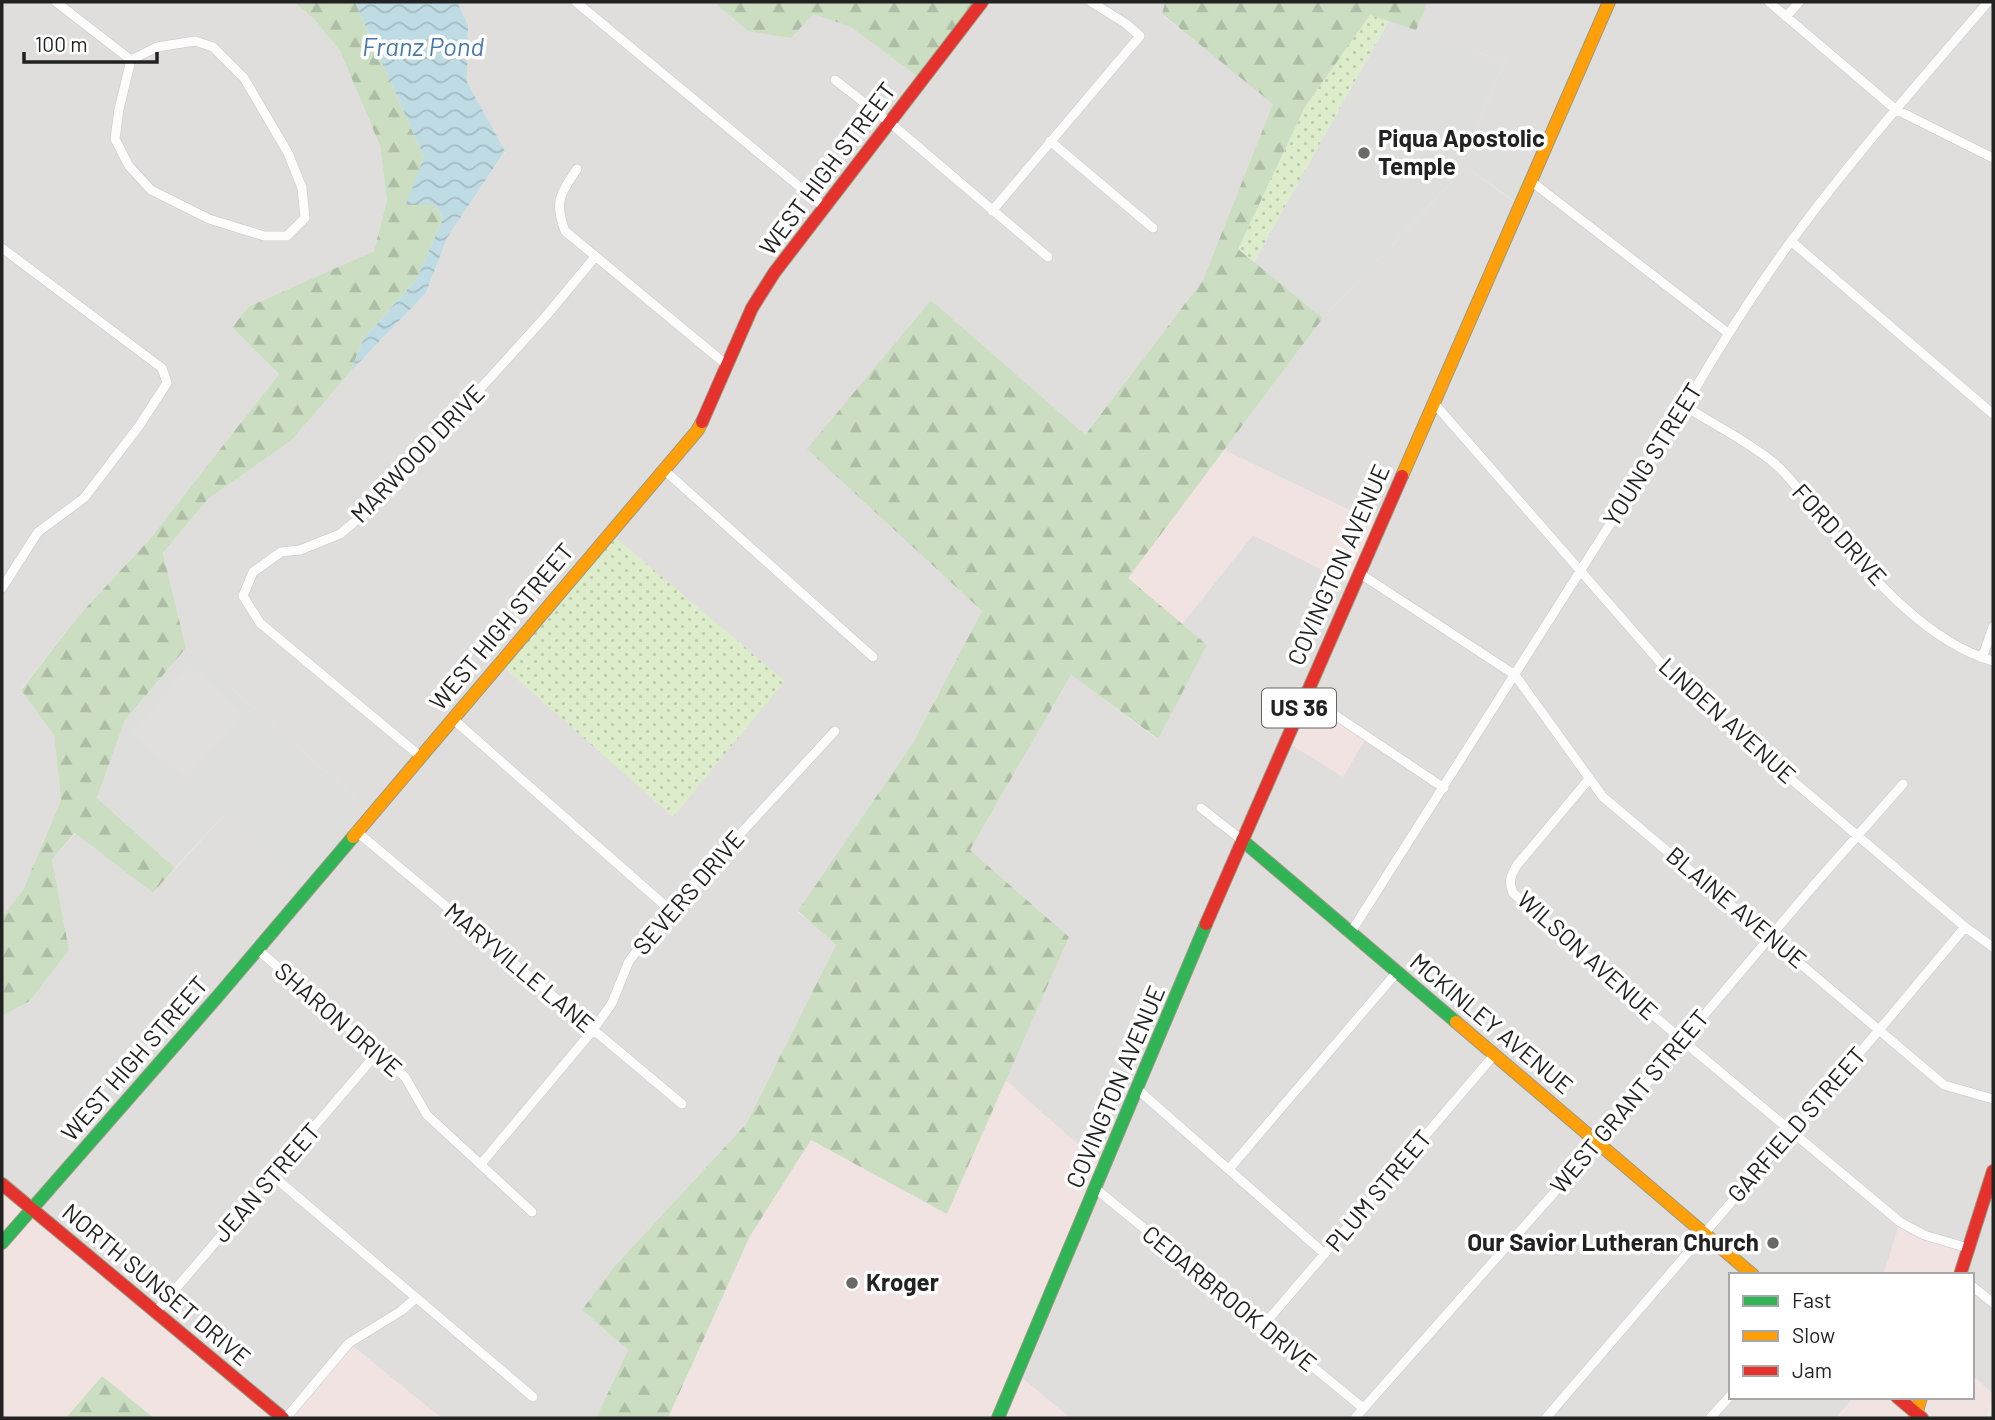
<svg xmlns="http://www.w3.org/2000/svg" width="1995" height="1420" font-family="Barlow,sans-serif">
<defs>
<pattern id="grass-dots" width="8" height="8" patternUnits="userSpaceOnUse" patternTransform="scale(1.75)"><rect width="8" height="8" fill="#ddeccb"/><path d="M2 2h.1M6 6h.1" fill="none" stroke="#bdcaae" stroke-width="1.8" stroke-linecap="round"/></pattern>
<pattern id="forest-firs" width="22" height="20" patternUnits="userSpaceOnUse" patternTransform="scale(1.75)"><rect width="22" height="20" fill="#cbdec1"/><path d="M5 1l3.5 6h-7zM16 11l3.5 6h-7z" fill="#aebea6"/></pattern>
<pattern id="water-waves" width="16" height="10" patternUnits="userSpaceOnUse" patternTransform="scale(1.75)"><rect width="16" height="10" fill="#bfdbe3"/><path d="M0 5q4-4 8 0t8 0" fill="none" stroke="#a4bcc2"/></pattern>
</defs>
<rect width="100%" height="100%" fill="#f0eeeb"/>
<path fill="#dfdedc" d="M2 2H294L314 19 340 51 380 146 387 200 374 251 248 307 232 326 279 374 149 540 80 614 21 689 54 735 61 800 23 890 2 917Z
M457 2H714L748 31 813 14 852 27 922 80 982 2H1165L1162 15 1274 103 1203 280 1084 436 931 300 808 449 982 611 912 744 798 912 837 944 746 1124 613 1268 582 1310 628 1350 596 1418H441L349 1343 286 1418 2 1184V1016L30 1001 69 950 52 859 76 833 153 893 223 816 372 813 186 648 163 553 208 499 292 440 350 372 426 293 447 238 505 152 467 82 468 25Z
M1428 2H1993V1394L1972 1375V1275L1884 1272 1892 1275H1786L1817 1237 1753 1275H1731V1397H1854L1836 1418H1070L1017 1374 1104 1168 1005 1080 1069 937 970 850 1071 675 1157 739 1207 645 1182 624 1253 535 1353 585 1380 525 1224 450 1323 318 1466 167 1520 206 1535 173 1472 136 1505 62 1416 30Z"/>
<path fill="#f1e3e1" d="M1224 450 1380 525 1354 586 1253 535 1182 624 1127 578Z
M1305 695 1367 737 1343 777 1285 741Z
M1005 1080 1105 1168 1017 1374 1070 1418H668L750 1236 811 1140 947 1214Z
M2 1184 283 1418H154L102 1376 66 1418H2Z
M1900 1222 1968 1248 1960 1275H1892L1884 1272Z
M349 1343 441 1418H286Z
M1972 1375 1993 1394 1987 1418H1836L1854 1397H1972Z"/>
<path fill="#dededc" d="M1389 20 1505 62 1472 136 1536 173 1521 206 1466 167 1323 318 1254 262Z
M186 648 372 813 308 887 223 816 175 868 97 798 125 720Z
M1777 1201 1818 1237 1786 1275H1753L1731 1256Z"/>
<path fill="url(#grass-dots)" d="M1370 14 1389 20 1254 262 1238 249 1305 107Z
M609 532 785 681 673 817 499 663Z"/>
<path fill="url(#forest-firs)" d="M294 2H355L424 157 435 205 443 218 417 279 364 338 350 372 292 440 208 499 163 553 186 648 125 720 97 798 175 868 153 893 75 833 52 859 69 950 30 1001 2 1016V917L23 890 61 800 54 735 21 690 80 614 149 540 279 374 232 327 248 307 374 251 387 200 380 146 340 51 314 19Z
M714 2H982L922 80 851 27 813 14 791 38 748 31Z
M1165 2H1428L1416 30 1370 15 1305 107 1238 249 1323 318 1128 578 1207 645 1158 739 1071 675 970 850 1069 937 947 1214 811 1140 750 1236 668 1418H596L628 1350 582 1310 613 1268 746 1124 836 945 798 911 912 744 982 611 807 449 931 300 1085 435 1203 280 1273 104 1162 14Z
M102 1376 154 1418H66Z"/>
<path fill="#e0dfde" d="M189 665 244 712 186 780 131 734Z"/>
<path fill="url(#water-waves)" d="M355 2H457L468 25 467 82 505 151 447 238 426 293 350 372 364 338 417 279 443 218 435 205 406 204 424 157Z"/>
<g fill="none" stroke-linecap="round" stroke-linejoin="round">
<g stroke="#c9c8c7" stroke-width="10">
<path id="street" d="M56 2 131 60
M576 2 824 207
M1769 2 1895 109 1993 158
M1786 17 1799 2
M195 41 213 47 244 78 288 153 302 188 305 218 287 236H264L209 219 151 190 129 166 115 139 119 109 131 60 157 47Z
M835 80 889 122 1048 257
M1050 141 1153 228
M577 169C560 194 554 202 565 231L728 366
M1532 182 1728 333
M992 211 1140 36 1125 23 1091 2
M1791 241 1993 414
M2 248 162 368 167 383 139 426 84 498 38 532 2 588
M1433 402 1680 685 1965 927 1993 947
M1685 406C1714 425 1748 441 1774 463 1790 476 1803 496 1816 512 1864 567 1921 640 1993 661
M663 469 873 657
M1359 573 1515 675 1603 797 1944 1085 1993 1099
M1982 658 1993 627
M1305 695 1444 788
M453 719 670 910
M420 756 260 623 243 596 253 572 281 552 300 550 340 534 376 504 546 316 595 257
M1589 779 1517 865C1511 875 1508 881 1513 893L1682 1040 1900 1222 1924 1235 1968 1248
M1201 808 1242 840
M356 831 682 1104
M1351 932 1685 406C1718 349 1753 293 1792 240 1853 157 1921 80 1988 2
M257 949 405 1077 427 1115 532 1212
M1137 1089 1325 1254
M481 1164 593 1030 612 1003 629 961 670 910 835 731
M1229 1169 1397 972
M273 1176 533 1397
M1096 1189 1363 1408
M1972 1286 1993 1303
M155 1313 378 1052
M1262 1327 1494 1055
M286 1418 349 1343 401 1311 416 1298
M1355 1418 1552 1195 1814 885 1903 784
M1546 1418 1880 1029 1965 927
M1710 1418 1731 1395"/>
</g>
<g stroke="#999a82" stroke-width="14">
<path id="fast" d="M1242 840 1456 1022
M2 1243 218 996 353 837
M998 1418 1206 924"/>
</g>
<g stroke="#999a82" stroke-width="14">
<path id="slow" d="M1402 476 1609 2
M353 837 697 431 702 422
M1456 1022 1753 1275
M1915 1418 1921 1397"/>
</g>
<g stroke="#999a82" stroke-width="14">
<path id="jam" d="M702 422 752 308 774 273 982 2
M1206 924 1402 476
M2 1184 283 1418
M1960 1275 1993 1171
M1897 1397 1922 1418"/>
</g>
<use href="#street" stroke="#fdfcfc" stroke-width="9"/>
<use href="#fast" stroke="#30b455" stroke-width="12"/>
<use href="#slow" stroke="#ff9f0a" stroke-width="12"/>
<use href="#jam" stroke="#e5322d" stroke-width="12"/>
</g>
<g fill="#6a6968" stroke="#fff" stroke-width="2.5">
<circle cx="1364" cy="153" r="7"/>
<circle cx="1773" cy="1243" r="7"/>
<circle cx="852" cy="1283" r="7"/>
</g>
<g text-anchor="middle" stroke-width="7" stroke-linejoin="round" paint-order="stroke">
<rect fill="#fff" stroke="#646464" stroke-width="2" x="1262" y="688.5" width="74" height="39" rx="5"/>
<g font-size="23" font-weight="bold" fill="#222">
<text x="1299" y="716">US 36</text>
</g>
<g font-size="24" font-weight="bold" fill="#222" stroke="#fff" text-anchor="start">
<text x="1378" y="147">Piqua Apostolic<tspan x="1378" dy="28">Temple</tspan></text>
<text x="1759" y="1251" text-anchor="end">Our Savior Lutheran Church</text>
<text x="866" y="1291">Kroger</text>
</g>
<g font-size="24" fill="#222" stroke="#fff">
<text transform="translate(828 169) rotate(-53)" y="8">WEST HIGH STREET</text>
<text transform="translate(418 454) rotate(-46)" y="8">MARWOOD DRIVE</text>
<text transform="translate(1653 455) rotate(-58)" y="8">YOUNG STREET</text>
<text transform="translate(1839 535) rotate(48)" y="8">FORD DRIVE</text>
<text transform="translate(1339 565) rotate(-66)" y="8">COVINGTON AVENUE</text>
<text transform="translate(502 627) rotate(-50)" y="8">WEST HIGH STREET</text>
<text transform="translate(1727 721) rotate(42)" y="8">LINDEN AVENUE</text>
<text transform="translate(689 893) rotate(-49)" y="8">SEVERS DRIVE</text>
<text transform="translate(1736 908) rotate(40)" y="8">BLAINE AVENUE</text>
<text transform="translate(1587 956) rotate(42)" y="8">WILSON AVENUE</text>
<text transform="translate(519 968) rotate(40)" y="8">MARYVILLE LANE</text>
<text transform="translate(338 1020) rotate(41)" y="8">SHARON DRIVE</text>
<text transform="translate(1491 1024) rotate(40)" y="8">MCKINLEY AVENUE</text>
<text transform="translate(135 1059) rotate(-49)" y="8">WEST HIGH STREET</text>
<text transform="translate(1116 1087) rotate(-67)" y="8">COVINGTON AVENUE</text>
<text transform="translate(1630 1102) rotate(-50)" y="8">WEST GRANT STREET</text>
<text transform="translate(1797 1125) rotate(-49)" y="8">GARFIELD STREET</text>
<text transform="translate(267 1183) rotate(-49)" y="8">JEAN STREET</text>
<text transform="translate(1379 1191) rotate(-50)" y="8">PLUM STREET</text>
<text transform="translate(156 1285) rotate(40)" y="8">NORTH SUNSET DRIVE</text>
<text transform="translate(1229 1299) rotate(39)" y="8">CEDARBROOK DRIVE</text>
</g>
<g font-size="26" font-style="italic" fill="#4a7aab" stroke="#fff">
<text x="423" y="56">Franz Pond</text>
</g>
</g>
<rect width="1995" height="1420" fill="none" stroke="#222222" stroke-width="7"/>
<rect x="1729" y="1273" width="245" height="126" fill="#ffffff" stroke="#a7a7a7" stroke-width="2"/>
<rect x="1743" y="1296" width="35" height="10" fill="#30b455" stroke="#a7a7a7" stroke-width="2"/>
<text x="1792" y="1308" font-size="21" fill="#222222">Fast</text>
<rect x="1743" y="1331" width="35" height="10" fill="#ff9f0a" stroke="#a7a7a7" stroke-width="2"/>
<text x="1792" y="1343" font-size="21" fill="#222222">Slow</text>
<rect x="1743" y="1366" width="35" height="10" fill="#e5322d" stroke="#a7a7a7" stroke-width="2"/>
<text x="1792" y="1378" font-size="21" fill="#222222">Jam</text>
<path d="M24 52v10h133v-10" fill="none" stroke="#222222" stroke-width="3.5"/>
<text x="35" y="52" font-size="21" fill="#222222" stroke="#ffffff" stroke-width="5" paint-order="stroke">100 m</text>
</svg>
